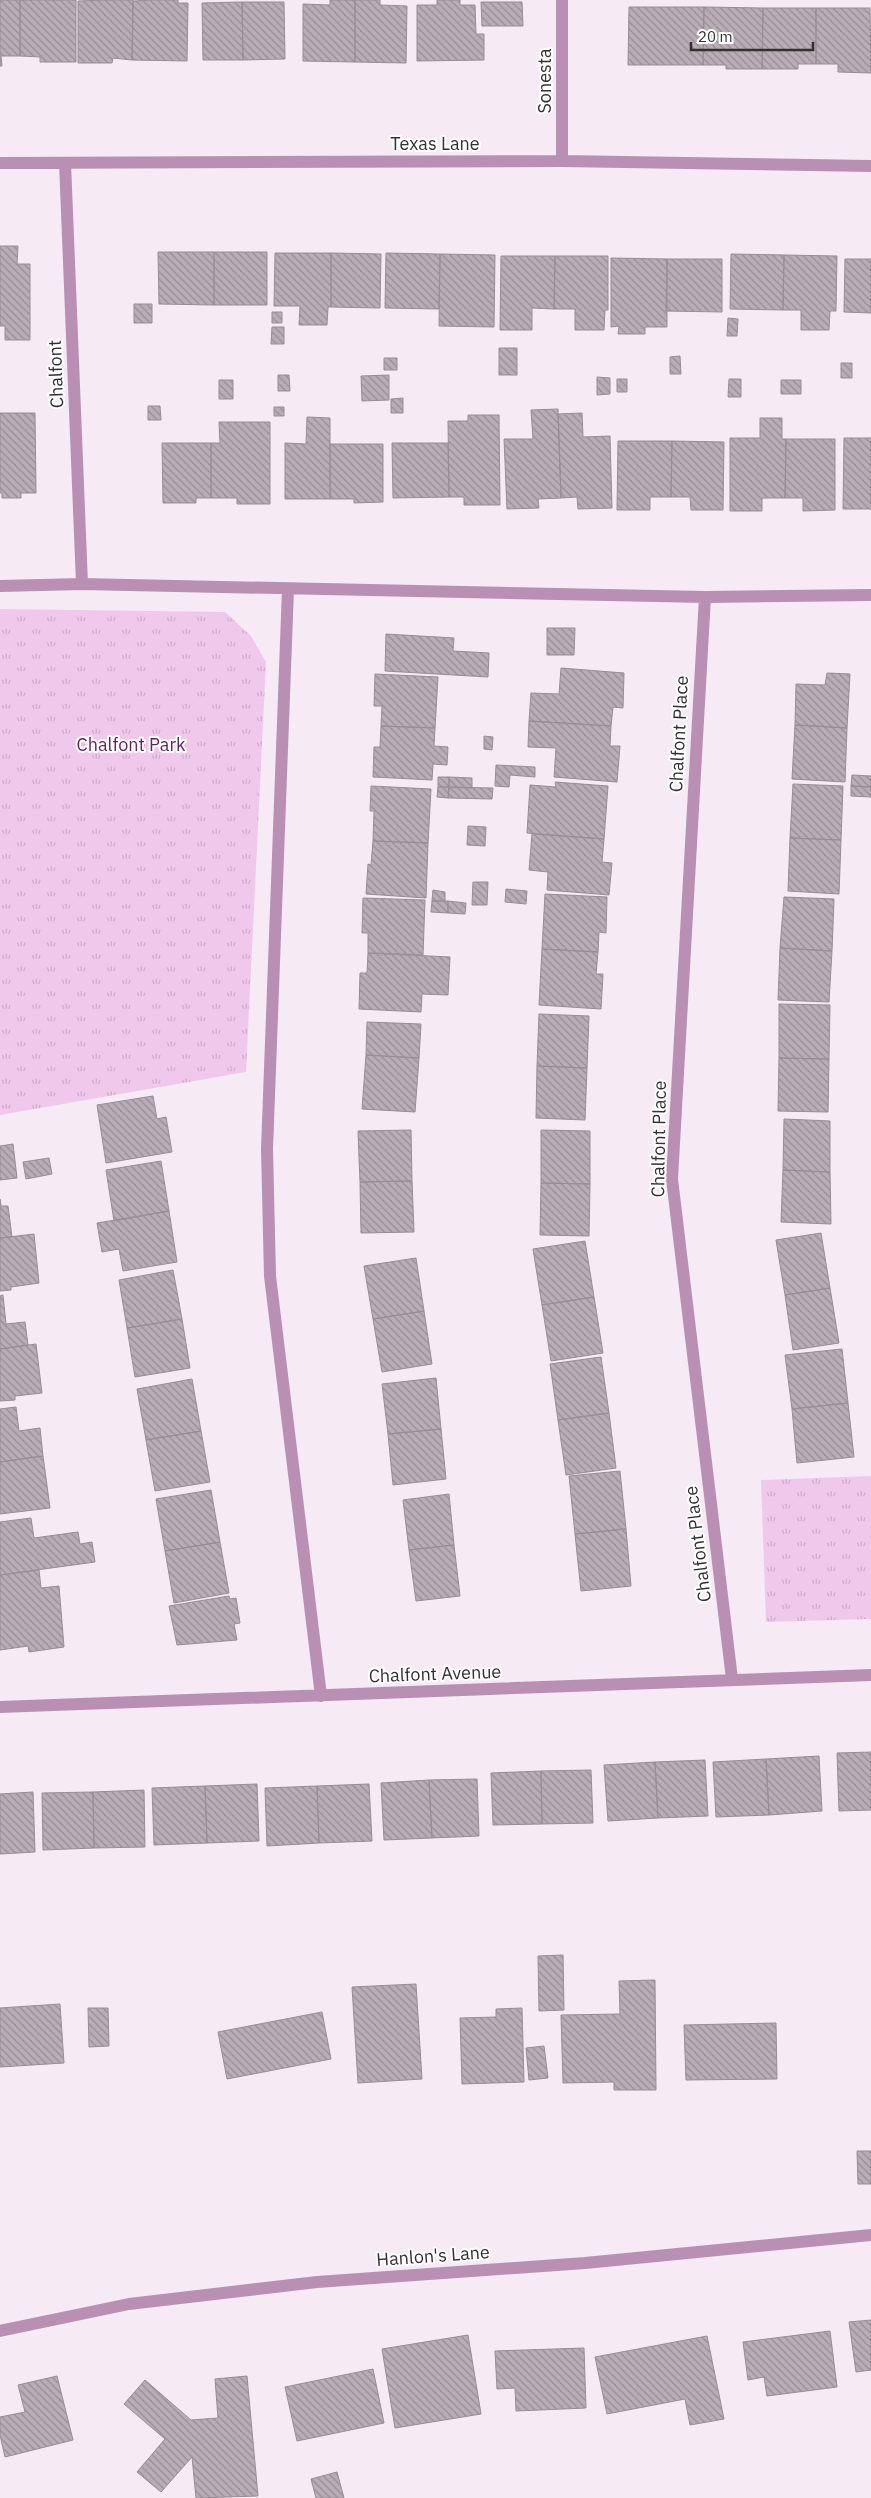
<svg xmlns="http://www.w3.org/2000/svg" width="871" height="2498" font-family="'IBM Plex Sans',sans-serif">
<defs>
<pattern id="park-tufts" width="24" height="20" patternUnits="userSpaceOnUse" patternTransform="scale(1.25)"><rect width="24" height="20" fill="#f0c8ec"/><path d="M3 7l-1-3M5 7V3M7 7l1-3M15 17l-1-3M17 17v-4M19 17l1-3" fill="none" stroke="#ceaccb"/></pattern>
<pattern id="building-back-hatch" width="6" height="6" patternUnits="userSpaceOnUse" patternTransform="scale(1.25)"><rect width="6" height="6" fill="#b9adb7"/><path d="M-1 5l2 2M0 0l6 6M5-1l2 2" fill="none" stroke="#978d95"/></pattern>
</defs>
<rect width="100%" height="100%" fill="#f6eaf4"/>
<path fill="url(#park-tufts)" d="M0 609 225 612 251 636 266 662 246 1072 0 1115Z
M871 1476V1619L766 1622 761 1480Z"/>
<path fill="url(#building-back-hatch)" stroke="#988d96" d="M0 0H20V56H1L2 66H0Z
M20 0H76V62H40V57L20 56Z
M105 0H133L132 60 113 58 112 63H78V1Z
M152 0H178V3H188L187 61 132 60 133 1Z
M330 0H355V62L303 61V4L330 5Z
M355 0H380V5L407 6 406 63 355 62Z
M437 0H460V5H475L476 34H484V60L417 61V5H437Z
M242 2 243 60H203L202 3Z
M242 2H284L285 59 243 60Z
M481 2H522L523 26H482Z
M629 7H704L703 65H628Z
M704 7 763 8 762 69H726V65H703Z
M763 8H816V64H798V69H762Z
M816 8H870L871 73 838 72V64H816Z
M0 246H18L17 264H30V340H5V326H0Z
M158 252H214V305L159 304Z
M214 252H267V305H214Z
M275 253H331V307H328L327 325H299L300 306H274Z
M331 253 381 254 380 308 331 307Z
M386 253 440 254 439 309 385 308Z
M440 254 495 255 494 327 439 326Z
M731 254 784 255 783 310 730 309Z
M784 255 837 256 836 311H830L829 330H801V310H783Z
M501 256H555L554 309 532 308V330H500Z
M555 256H608V310H605L604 330H575V309H554Z
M611 258 667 259V327H645V334H618L619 326 611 327Z
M667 259H722V312L666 311Z
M845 259H871V313L844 312Z
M134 304H152V323H134Z
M272 312H282V323H272Z
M728 318 738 319 737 336H727Z
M272 327H284V344H271Z
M499 348H517V375H499Z
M680 356 681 374H670V357Z
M384 358H397V370H384Z
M841 363H852V378H841Z
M278 375H289L290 391H278Z
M389 375V400L362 401 361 376Z
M597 377 610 378V394L597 395Z
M617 379H627V392H617Z
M729 379H741V397H728Z
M219 380H233V399H219Z
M781 380H801V394H781Z
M403 398V413H391V399Z
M148 406H160L161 420H148Z
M274 407H284V416H274Z
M558 409 561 498 538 499 539 508 507 509 504 439H533L531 410Z
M0 413H35L36 493H21V498H2V493H0Z
M582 413 583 437 610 436 612 508 578 509 577 497 561 498 558 414Z
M468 415H499L500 505H464V497H449L448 421H468Z
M307 417 330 418V499H285V443L306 444Z
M760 418H782V439H786L785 498H762V511H730V438H760Z
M219 422H270V504H237V498H211V443H220Z
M844 438H871V509H843Z
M786 439H835V510L803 511V498H785Z
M618 441H672L671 497H650V510H617Z
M672 441 724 442 723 510H691L690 497H671Z
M162 443H211V498H196V503H163Z
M392 443H448L449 497 393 498Z
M330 444H383V502L354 503V499H330Z
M547 628H575L574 655H547Z
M386 634 454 638 453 651 489 653 488 677 385 671Z
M561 668 624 673 623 708 613 707 611 726 529 721 531 693 559 694Z
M827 673 850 674 847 728 795 725 796 684 825 685Z
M375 674 438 677 435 728 381 726 382 706H374Z
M529 721 611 726 610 746H620L617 782 554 777 556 748 528 747Z
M795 725 847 728 845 782 792 779Z
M381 726 435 728 434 746 448 747 447 765 433 764 432 780 373 777 374 747H380Z
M484 736 493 737 492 750 484 749Z
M496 765 535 767V777L510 775 509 787 495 786Z
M852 775 871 776V787L851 786Z
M438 777H449V787H438Z
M449 777 472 778V788L449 787Z
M555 782 608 786 604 839 527 833 530 785 556 787Z
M793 784 843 786 841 840 790 838Z
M371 786 431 789 428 843 373 841 374 811H370Z
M851 786 871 787V797L851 796Z
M438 787H449L448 798 437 797Z
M449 787 493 788 492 799 448 798Z
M468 826 486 827 485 846 467 845Z
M532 834 604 839 602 862 612 863 609 895 547 890 548 872 529 870Z
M790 838 841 840 839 894 788 891Z
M373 841 428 843 426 898 366 894 368 864 371 865Z
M473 882H488L487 905H472Z
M506 889 527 891 526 904 505 902Z
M433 890 445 892V901H432Z
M545 894 607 897 606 933 599 932 598 952 542 949Z
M784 897 834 899 832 951 780 948Z
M363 898 425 900 423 955 368 953V933H362Z
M432 901H448V913L431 912Z
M448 901 466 903 465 914 448 913Z
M780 948 832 951 829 1002 778 1000Z
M542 949 598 952 596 974H603L601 1009 539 1005Z
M368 953 450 957 448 995 422 994 421 1012 359 1009 360 973H367Z
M779 1004 830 1005 829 1059 779 1058Z
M539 1014 589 1016 587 1068 537 1066Z
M367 1022 421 1024 419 1058 366 1055Z
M366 1055 419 1058 415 1112 362 1109Z
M779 1058 829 1059 828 1112 778 1111Z
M537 1066 587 1068 585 1120 536 1118Z
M153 1096 157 1119 166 1117 172 1152 106 1163 97 1105Z
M784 1119 830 1121V1172L783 1170Z
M411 1130 412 1181 360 1182 358 1131Z
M541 1130 590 1131V1184L541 1183Z
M13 1144 17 1178 0 1180V1146Z
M49 1158 52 1174 26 1179 23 1162Z
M161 1161 169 1211 114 1221 106 1170Z
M783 1170 830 1172 831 1224 781 1222Z
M412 1181 414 1232 361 1233 360 1182Z
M541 1183 590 1184 589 1236 540 1235Z
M0 1199 1 1206H8L12 1237 0 1238Z
M169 1211 177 1262 123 1271 119 1249 102 1252 97 1223Z
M821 1233 830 1288 785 1295 776 1240Z
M34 1234 39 1283 11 1287V1290L0 1291V1238Z
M585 1241 594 1297 542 1305 533 1249Z
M416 1258 424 1311 373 1319 364 1266Z
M173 1270 182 1319 127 1328 119 1280Z
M830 1288 839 1343 793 1350 785 1295Z
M3 1295 6 1324 25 1322 28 1345 0 1349V1296Z
M594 1297 603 1353 551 1361 542 1305Z
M424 1311 432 1364 382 1372 373 1319Z
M182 1319 190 1368 135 1377 127 1328Z
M36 1344 42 1393 15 1396V1400L0 1401V1349Z
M842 1349 848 1403 792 1409 785 1355Z
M601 1357 609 1413 558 1420 550 1364Z
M436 1378 441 1429 388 1434 382 1384Z
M192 1379 201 1431 146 1440 137 1389Z
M848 1403 854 1457 797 1463 792 1409Z
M16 1407 19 1431 40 1428 43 1456 0 1462V1409Z
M609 1413 616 1468 566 1475 558 1420Z
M441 1429 446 1479 393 1485 388 1434Z
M201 1431 210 1482 155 1491 146 1440Z
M43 1456 50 1508 0 1514V1462Z
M620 1471 626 1529 575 1534 569 1476Z
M211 1490 220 1542 165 1551 156 1499Z
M449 1494 454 1545 409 1550 403 1500Z
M31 1518 34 1538 78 1532 80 1544 92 1542 95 1562 0 1575V1522Z
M626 1529 631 1586 581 1591 575 1534Z
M220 1542 229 1593 174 1603 165 1551Z
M454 1545 460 1596 416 1601 409 1550Z
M39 1570 41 1588 59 1586 64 1647 29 1652 28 1646 0 1650V1575Z
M229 1596 230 1599 236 1598 240 1623 234 1624 237 1640 177 1645 169 1606Z
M871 1752V1810L839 1811 837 1753Z
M819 1756 822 1811 769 1815 766 1759Z
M766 1759 769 1815 716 1817 713 1762Z
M705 1760 708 1816 658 1818 655 1762Z
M655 1762 658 1818 608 1821 604 1765Z
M591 1770 593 1823 542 1824 541 1771Z
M541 1771 542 1824 493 1825 491 1773Z
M477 1779 479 1836 432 1838 429 1780Z
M429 1780 432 1838 384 1840 381 1783Z
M257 1784 259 1841 207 1843 205 1786Z
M369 1784 372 1841 319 1843 317 1786Z
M205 1786 207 1843 154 1845 152 1788Z
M317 1786 319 1843 267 1846 265 1788Z
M144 1790 145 1847 94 1848 93 1792Z
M33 1792 35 1852 0 1854V1794Z
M93 1792 94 1848 43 1850 42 1793Z
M563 1955 564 2010 539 2011 538 1956Z
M655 1980 656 2090H614V2082L563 2083 561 2015 620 2014 619 1981Z
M416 1984 422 2079 358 2083 352 1987Z
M60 2004 64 2063 0 2067V2008Z
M88 2008H108L109 2046 89 2047Z
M522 2008 524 2082 462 2084 460 2018 496 2017V2009Z
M322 2012 331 2059 227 2079 218 2032Z
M776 2023 777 2079 686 2080 684 2025Z
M544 2046 548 2078 529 2080 526 2048Z
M857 2151H871V2184H858Z
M871 2320V2370L856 2372 849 2322Z
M830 2331 837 2387 767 2396 764 2377 748 2380 743 2342Z
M468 2335 481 2414 395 2428 382 2349Z
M707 2336 724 2419 690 2425 685 2399 607 2414 595 2357Z
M584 2348 586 2408 516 2411 515 2388 497 2389 495 2351Z
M373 2369 384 2423 297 2441 285 2387Z
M57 2376 73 2440 5 2457 0 2435V2417L25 2412 18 2385Z
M247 2376 258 2496 196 2498 192 2457 161 2492 137 2472 165 2439 124 2404 145 2380 191 2420 218 2418 215 2379Z
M337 2472 344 2498H316L311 2479Z"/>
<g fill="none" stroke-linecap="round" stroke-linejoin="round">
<path stroke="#b990b4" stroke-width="12" d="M562 161V0
M0 163 562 161 871 166
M65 163 82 584
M0 586 82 584 705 597 871 595
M288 589 267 1149 270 1276 321 1696
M705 597 672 1179 732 1679
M0 1707 871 1675
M0 2331 129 2304 317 2282 585 2263 871 2235"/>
</g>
<g text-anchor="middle" stroke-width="4" stroke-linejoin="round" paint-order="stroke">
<g font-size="18" fill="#342f33" stroke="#fff">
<text transform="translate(545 81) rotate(-90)" y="6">Sonesta</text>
<text x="435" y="150">Texas Lane</text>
<text transform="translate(56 374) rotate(-92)" y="6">Chalfont</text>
<text transform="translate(679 734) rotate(-87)" y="6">Chalfont Place</text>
<text transform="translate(659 1139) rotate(-89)" y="6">Chalfont Place</text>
<text transform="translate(698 1544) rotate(-97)" y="6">Chalfont Place</text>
<text transform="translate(435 1674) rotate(-2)" y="6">Chalfont Avenue</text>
<text transform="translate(433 2256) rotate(-4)" y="6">Hanlon's Lane</text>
</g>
<g font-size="18" fill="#62225f" stroke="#fff">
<text x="131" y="751">Chalfont Park</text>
</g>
</g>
<path d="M691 42v8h122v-8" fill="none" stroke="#342f33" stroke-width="2.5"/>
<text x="698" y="42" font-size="15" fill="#342f33" stroke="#ffffff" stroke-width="4" paint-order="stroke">20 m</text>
</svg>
